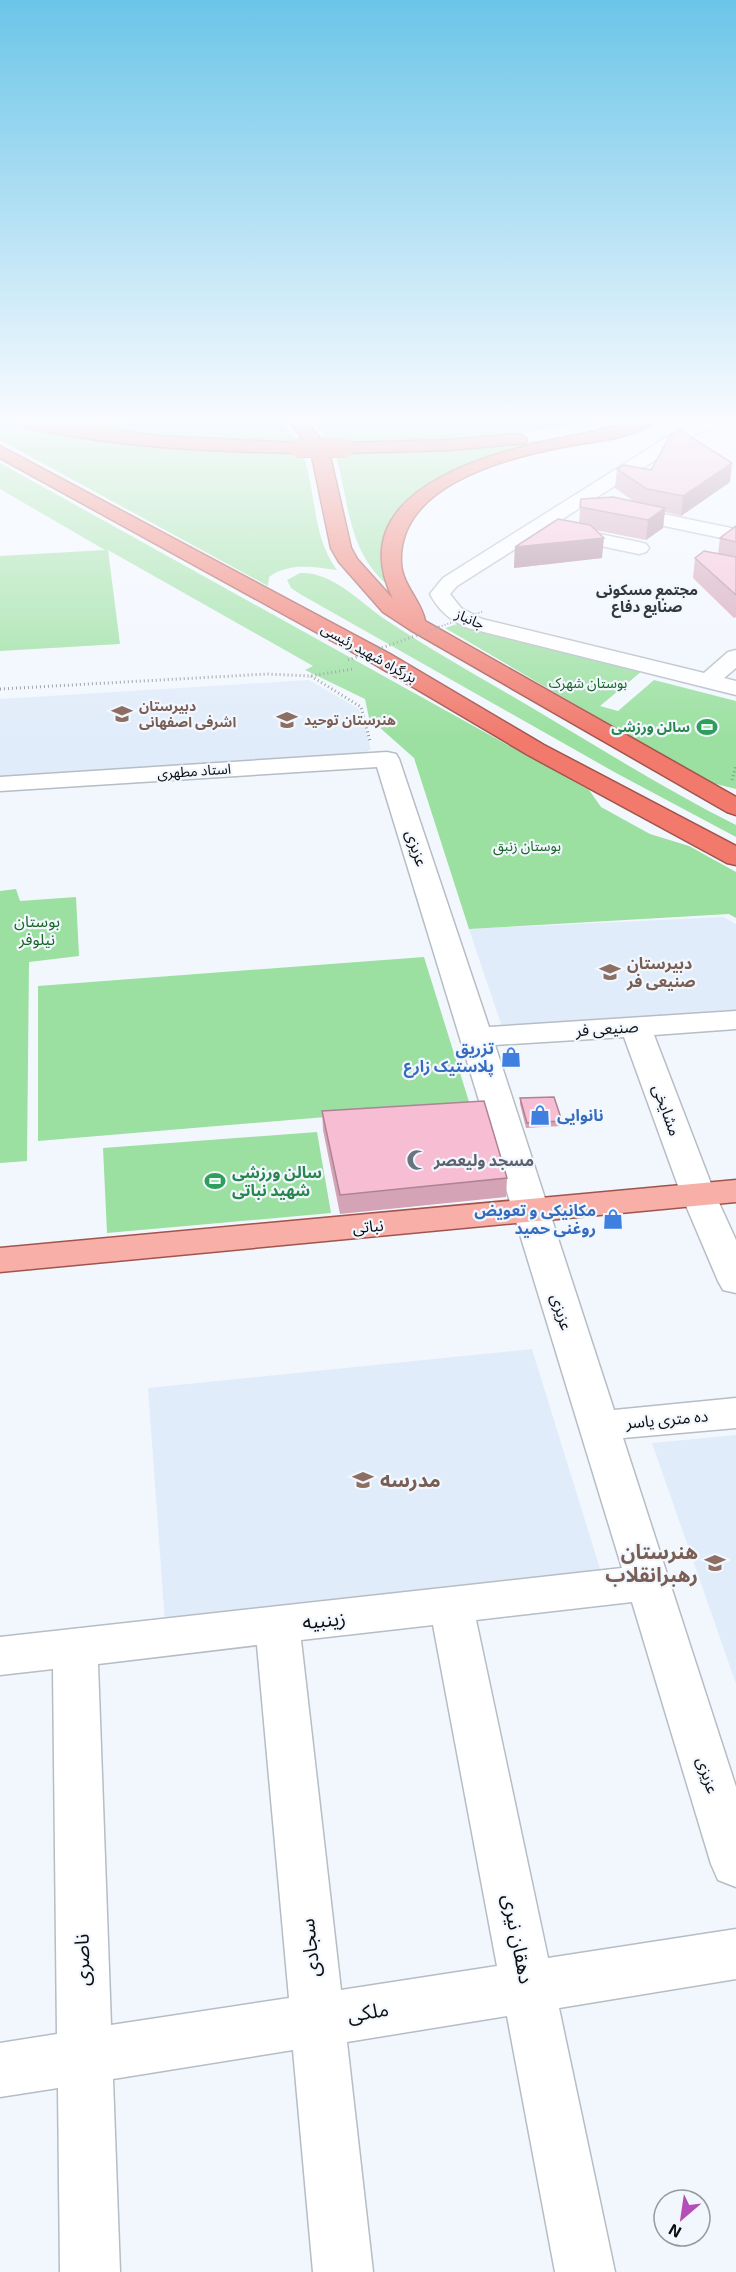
<svg xmlns="http://www.w3.org/2000/svg" width="736" height="2272" font-family="'Exo 2','Noto Sans Arabic',sans-serif">
<rect width="100%" height="100%" fill="#f2f7fe"/>
<path fill="#e1ecfa" d="M309 680 359 709 371 749 364 753 0 777V699Z
M723 917 736 924V1014L504 1033 469 929Z
M532 1349 601 1572 165 1623 148 1388Z
M736 1435V1684L652 1443Z"/>
<path fill="#9be0a0" d="M46 420H280L300 445 182 439Z
M313 420 581 421 605 420 483 438 330 445Z
M0 422 82 437 302 452C317 491 311 535 337 570 314 567 289 562 269 577L268 586 0 440Z
M591 433 526 447 433 483 382 564 386 568 390 587C346 551 350 502 335 452 421 453 506 446 591 433Z
M0 463 589 790 601 807 650 834 689 846 736 872V918L729 914 469 929 414 758 369 718 365 699 305 670 313 666 108 550 120 644 0 651V556L105 550 0 489Z
M300 573C332 571 361 603 386 620 440 656 498 687 554 721 614 757 674 794 736 825V837L616 773 300 594 291 588 287 580Z
M460 623 481 632 642 671 600 706 618 711 654 680 736 701V789L712 783 660 754 445 628Z
M16 889 20 901 76 897 79 956 29 962 27 1161 0 1163V891Z
M424 957 470 1105 38 1141V986Z
M317 1132 331 1213 107 1233 103 1148Z"/>
<g fill="none" stroke-linecap="round" stroke-linejoin="round">
<g stroke="#b6bdc4" stroke-width="3">
<path id="minor" d="M700 420H736V424L714 427 698 433 457 586 450 594 461 608 482 619 704 673 728 652 736 650V668L724 678 736 681V695L468 628C450 620 439 611 430 594L443 578 686 425Z
M619 505 736 529V541L612 515 610 511 612 507Z
M560 526 639 542 646 544 649 548 646 552 639 554 553 536 551 532 553 528Z
M387 752 396 754 399 759 489 1027 736 1011V1029L654 1035 715 1194 736 1240V1293L723 1290 718 1281 681 1194 624 1037 495 1045 614 1410 736 1398V1428L623 1438 736 1787V1887L718 1880 711 1864 632 1602 476 1620 548 1958 736 1929V1979L559 2008 615 2272H555L507 2016 347 2042 373 2272H313L293 2050 113 2079 120 2272H60L58 2088 0 2097V2043L57 2034 53 1669 0 1675V1637L622 1568 377 767 0 791V777ZM433 1625 497 1966 341 1990 301 1640ZM257 1645 289 1998 111 2025 98 1664Z"/>
</g>
<g stroke="#a1544c" stroke-width="3">
<path id="major" d="M736 1180V1202L0 1272V1248Z"/>
</g>
<g stroke="#a1544c" stroke-width="3">
<path id="highway" d="M8 420H42L156 436 298 443 304 444 307 448 304 452 298 453C202 451 104 447 10 423Z
M288 420H305L320 438 330 456 351 548 357 559 393 599C336 483 510 447 588 433 611 428 631 420 655 420 642 436 594 442 573 445 512 456 397 483 401 563 402 585 422 602 425 621L736 797V815L727 812 412 631 383 612 339 562 331 548 312 456 306 443Z
M519 434 527 439 525 443 449 450 344 453 338 452 335 448 338 444 344 443 449 440Z
M0 446 390 654 544 745 736 846V865L727 863 528 755 374 664 0 458Z"/>
</g>
<path stroke="#909499" stroke-width="3" stroke-dasharray="1 3" stroke-linecap="butt" d="M311 676 361 707 370 741
M0 689 267 674 310 676 353 669
M732 780 736 766"/>
<use href="#minor" fill="#fff" fill-rule="evenodd"/>
<use href="#major" fill="#f7afa7" fill-rule="evenodd"/>
<use href="#highway" fill="#f17a6d" fill-rule="evenodd"/>
<g stroke="#a1544c" stroke-width="20" stroke-linecap="butt">
<path id="highway-bridge" d="M298 448H344"/>
</g>
<path stroke="#909499" stroke-width="2" stroke-dasharray="1 2" stroke-linecap="butt" d="M436 628 484 611"/>
<path stroke="#909499" stroke-width="3" stroke-dasharray="1 3" stroke-linecap="butt" d="M348 660 440 627"/>
<use href="#highway-bridge" stroke="#f17a6d" stroke-width="19"/>
</g>
<path fill="#d4a3b5" d="M732 463 730 482 681 516 665 512 663 528 646 540 595 530 602 558 514 568 515 547 579 523 581 499 635 502 615 488 617 469 651 470Z
M736 526V617L734 618 693 578 695 558 718 554 720 538Z
M520 1098 562 1121 561 1126 526 1128 520 1104Z
M322 1111 507 1178 506 1197 340 1214 323 1130Z"/>
<path fill="#ad8494" d="M732 463 730 482 681 516 683 496Z
M665 508 663 528 646 540 648 520Z
M604 538 602 558 514 568 515 547Z"/>
<path fill="#f7bdd3" stroke="#ad8494" stroke-width="1.5" d="M680 430 732 463 683 496 647 489 617 469 624 465 651 470 670 436Z
M613 497 665 508 648 520 580 507 581 499Z
M558 519 590 525 604 538 515 547Z
M736 526V542L720 538Z
M704 551 736 557V595L695 558Z
M554 1097 562 1121 527 1123 520 1098Z
M484 1101 507 1178 340 1195 322 1111Z"/>
<linearGradient id="sky" x2="0" y2="1"><stop stop-color="#6bc5e8"/><stop offset="0.57" stop-color="#f9fbff"/><stop offset="1" stop-color="#f9fbff" stop-opacity="0"/></linearGradient>
<rect width="736" height="738" fill="url(#sky)"/>
<defs>
<g id="school-bare" transform="scale(1.62)"><path d="M0-5L7-2L0 1L-7-2ZM-4 1L0 2.5L4 1V4Q0 6-4 4Z" fill="#8d6e63" stroke="#f2f7fe" stroke-width="2.5" paint-order="stroke"/></g>
<g id="stadium-bare" transform="scale(1.62)"><path d="M0-5a6.5 5 0 1 0 0 10a6.5 5 0 1 0 0-10ZM-3.5-1.8h7v3.6h-7Z" fill="#2e9e5b" stroke="#f2f7fe" stroke-width="2.5" paint-order="stroke"/></g>
<g id="shop-bare" transform="scale(1.62)"><path d="M-5-2.5h2.3a2.7 3.5 0 0 1 5.4 0H5L5.5 6h-11ZM-1.5-2.5h3a1.5 2.3 0 0 0-3 0Z" fill="#3f7fe0" stroke="#f2f7fe" stroke-width="2.5" paint-order="stroke"/></g>
<g id="mosque-bare" transform="scale(1.62)"><path d="M3.5-4.9A6 6 0 1 0 3.5 4.9A5 5 0 1 1 3.5-4.9Z" fill="#6b7280" stroke="#f2f7fe" stroke-width="2.5" paint-order="stroke"/></g>
</defs>
<g fill-rule="evenodd">
<use href="#school-bare" x="122" y="714"/>
<use href="#school-bare" x="287" y="720"/>
<use href="#stadium-bare" x="707" y="727"/>
<use href="#school-bare" x="610" y="972"/>
<use href="#shop-bare" x="511" y="1057"/>
<use href="#shop-bare" x="540" y="1115"/>
<use href="#mosque-bare" x="417" y="1160"/>
<use href="#stadium-bare" x="215" y="1181"/>
<use href="#shop-bare" x="613" y="1219"/>
<use href="#school-bare" x="363" y="1480"/>
<use href="#school-bare" x="715" y="1563"/>
</g>
<g text-anchor="middle" stroke-width="4.5" stroke-linejoin="round" paint-order="stroke">
<g font-size="14" fill="#0c0e10" stroke="#f2f7fe">
<text transform="translate(470 619) rotate(24)" y="5">جانباز</text>
<text transform="translate(369 653) rotate(29)" y="5">بزرگراه شهید رئیسی</text>
<text transform="translate(194 771) rotate(-4)" y="5">استاد مطهری</text>
</g>
<g font-size="14" fill="#186527" stroke="#f2f7fe">
<text x="588" y="688">بوستان شهرک</text>
<text x="527" y="851">بوستان زنبق</text>
</g>
<g font-size="14" font-weight="bold" fill="#785e54" stroke="#f2f7fe" text-anchor="start">
<text x="139" y="711">دبیرستان<tspan x="139" dy="16">اشرفی اصفهانی</tspan></text>
<text x="304" y="725">هنرستان توحید</text>
</g>
<g font-size="14" font-weight="bold" fill="#27864d" stroke="#f2f7fe" text-anchor="end">
<text x="690" y="732">سالن ورزشی</text>
</g>
<g font-size="15" font-weight="bold" fill="#32383e" stroke="#f2f7fe">
<text x="647" y="595">مجتمع مسکونی<tspan x="647" dy="17">صنایع دفاع</tspan></text>
</g>
<g font-size="16" fill="#0c0e10" stroke="#f2f7fe">
<text transform="translate(417 848) rotate(72)" y="6">عزیزی</text>
<text transform="translate(607 1028) rotate(-4)" y="6">صنیعی فر</text>
<text transform="translate(667 1110) rotate(70)" y="6">مشایخی</text>
<text transform="translate(368 1226) rotate(-5)" y="6">نباتی</text>
<text transform="translate(562 1312) rotate(73)" y="6">عزیزی</text>
<text transform="translate(667 1419) rotate(-5)" y="6">ده متری یاسر</text>
<text transform="translate(708 1775) rotate(72)" y="6">عزیزی</text>
</g>
<g font-size="16" fill="#186527" stroke="#f2f7fe">
<text x="37" y="927">بوستان<tspan x="37" dy="18">نیلوفر</tspan></text>
</g>
<g font-size="16" font-weight="bold" fill="#785e54" stroke="#f2f7fe" text-anchor="start">
<text x="627" y="969">دبیرستان<tspan x="627" dy="18">صنیعی فر</tspan></text>
</g>
<g font-size="16" font-weight="bold" fill="#366cbe" stroke="#f2f7fe" text-anchor="end">
<text x="494" y="1054">تزریق<tspan x="494" dy="18">پلاستیک زارع</tspan></text>
<text x="557" y="1121" text-anchor="start">نانوایی</text>
<text x="596" y="1216">مکانیکی و تعویض<tspan x="596" dy="18">روغنی حمید</tspan></text>
</g>
<g font-size="16" font-weight="bold" fill="#5b616d" stroke="#f2f7fe" text-anchor="start">
<text x="434" y="1166">مسجد ولیعصر</text>
</g>
<g font-size="16" font-weight="bold" fill="#27864d" stroke="#f2f7fe" text-anchor="start">
<text x="232" y="1178">سالن ورزشی<tspan x="232" dy="18">شهید نباتی</tspan></text>
</g>
<g font-size="20" font-weight="bold" fill="#785e54" stroke="#f2f7fe" text-anchor="start">
<text x="380" y="1487">مدرسه</text>
<text x="698" y="1559" text-anchor="end">هنرستان<tspan x="698" dy="23">رهبرانقلاب</tspan></text>
</g>
<g font-size="20" fill="#0c0e10" stroke="#f2f7fe">
<text transform="translate(324 1620) rotate(-6)" y="7">زینبیه</text>
<text transform="translate(518 1939) rotate(79)" y="7">دهقان نیری</text>
<text transform="translate(310 1948) rotate(-96)" y="7">سجادی</text>
<text transform="translate(82 1960) rotate(-91)" y="7">ناصری</text>
<text transform="translate(368 2012) rotate(-9)" y="7">ملکی</text>
</g>
</g>
<g transform="translate(682 2218) rotate(209)"><circle r="28" fill="#f2f7fe" stroke="#969a9f" stroke-width="1.5"/>
<path d="M0-4.5L10 22L0 15L-10 22Z" fill="#b34fb6"/>
<text y="-9" font-size="16" font-weight="bold" text-anchor="middle" fill="#0c0e10">N</text>
</g>
</svg>
